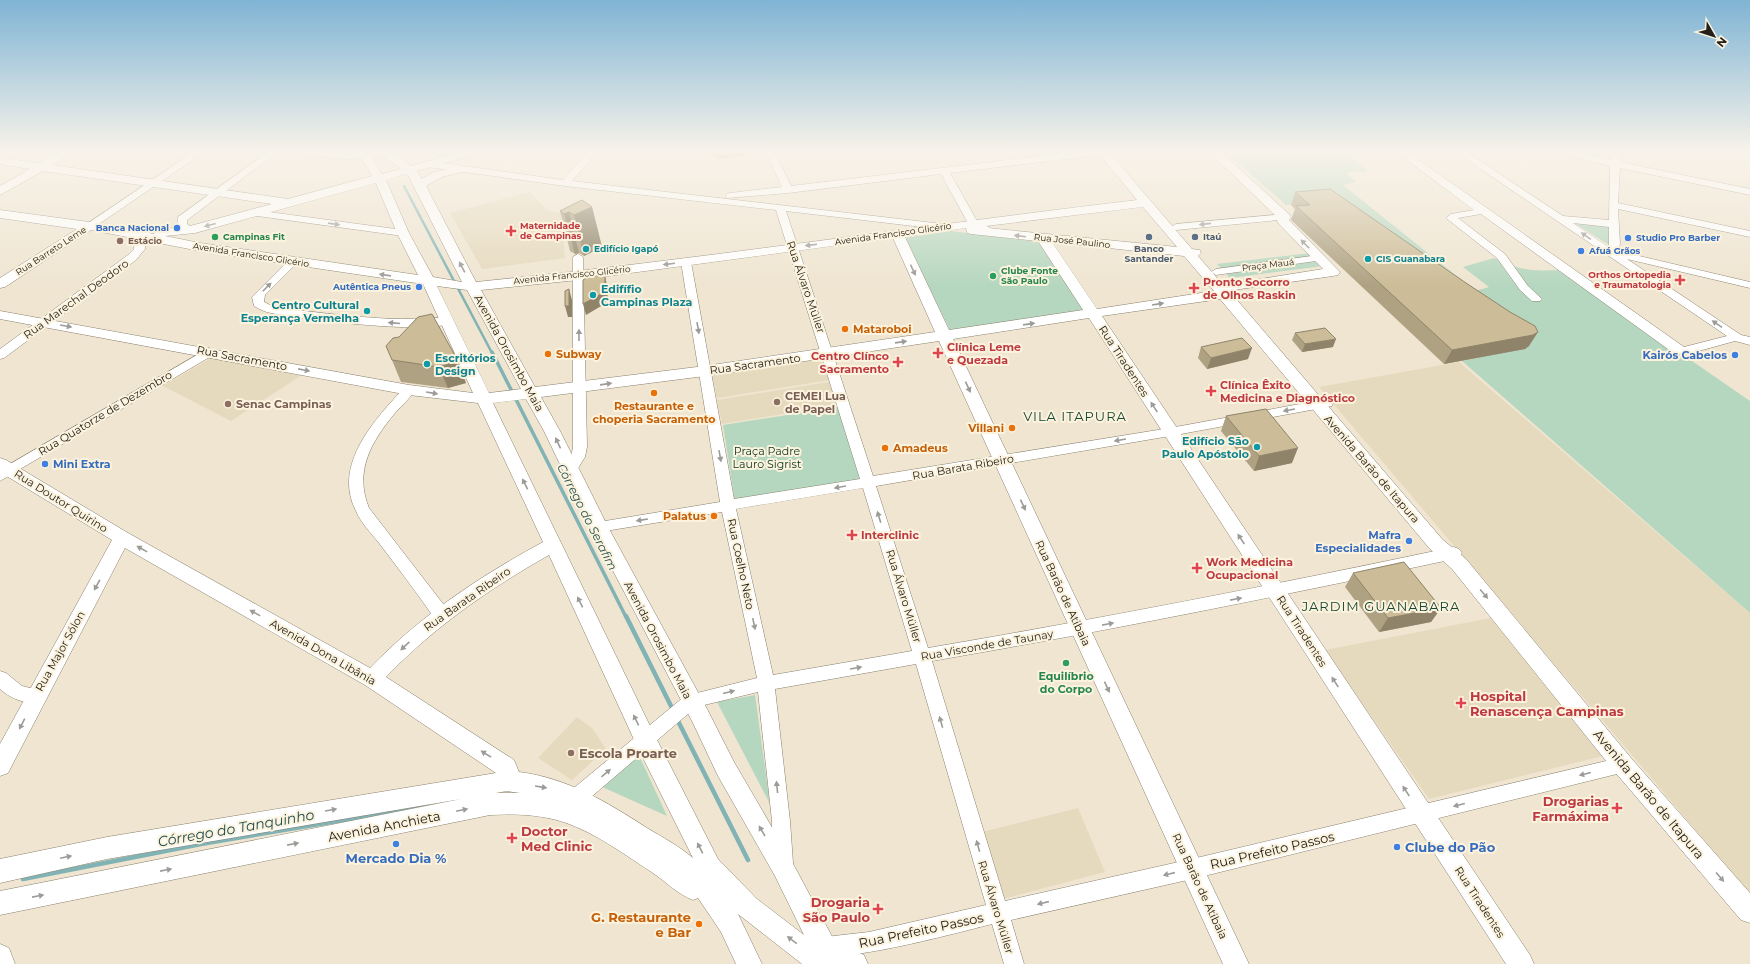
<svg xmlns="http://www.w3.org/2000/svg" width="1750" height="964" font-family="Montserrat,sans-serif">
<rect width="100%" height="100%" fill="#efe5d1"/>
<path fill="#e6dabe" d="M530 192 548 211 561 213 565 258 482 269 450 213Z
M216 355 302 375 231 421 163 386Z
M822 358 830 380 717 398 712 375Z
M1459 362 1750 613V894L1319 387Z
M829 382 837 405 722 424 717 400Z
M1491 618 1603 756 1429 799 1325 650Z
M577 717 593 729 606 749 572 780 538 758Z
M1078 808 1105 872 1003 899 982 832Z"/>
<path fill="#b6d7bf" d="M1225 151H1344L1368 171 1346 173 1356 182 1343 185 1475 291 1489 287 1463 267 1494 258C1523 271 1529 271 1560 270L1750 401V613L1462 361 1516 350 1325 203 1286 205Z
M1574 223 1612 226 1614 248Z
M951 231 1039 242 1085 311 950 330 905 238Z
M1311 253 1323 266 1230 278 1217 264Z
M838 407 860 479 735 502 723 425Z
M755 695 770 804 717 702Z
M637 751 667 816 600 786Z"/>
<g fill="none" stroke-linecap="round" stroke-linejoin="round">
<path stroke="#81b3b5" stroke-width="2.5" d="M404 186 492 353"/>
<path stroke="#81b3b5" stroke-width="3.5" d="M492 352 626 617"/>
<path stroke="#81b3b5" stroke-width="4.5" d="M626 616 673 710
M677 719 748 860
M23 879 201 844 427 806"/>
<g stroke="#8a816e" stroke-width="1">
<path id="minor" d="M195 151H206L93 228H85L84 226Z
M269 151H279L187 220V224L196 230 195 232C188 234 181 230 177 225L178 217Z
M589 151H598L572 181 943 224 944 226 943 228 939 229 786 211 873 476 1170 428 1327 399 1332 400 1333 403 1332 406 1327 407 1170 436 876 486 928 648C1104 618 1279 584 1454 547L1459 549 1462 553 1459 557 1454 559C1280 596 1107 631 932 661L1005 901 1192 859 1623 757 1629 759 1632 765 1629 771 1192 879 1011 920 1024 964H1004L992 924C960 932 842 964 818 954L815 947 818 940 825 937 869 932 986 905 916 664 775 689 790 821 793 863 790 870 783 873 776 870 773 863 772 821 758 692 696 707 583 804 576 807 569 804 567 798 569 792 685 696 757 678 722 512 599 532 594 531 592 527 594 523 599 522 720 502 681 262 682 260H690L691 262 734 499 860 479 776 210 565 186 428 167 423 164 428 161 563 180ZM863 488 912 651 773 675 736 509Z
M765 151H774L791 186 1083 151H1113L1109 154 950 173 977 221 998 232 993 235 969 225 941 174 788 193 727 198 725 196 727 194 730 193 782 187Z
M1395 151H1406L1684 347 1727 336 1454 151H1465L1563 216 1609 220 1610 166 1550 151H1569L1611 160V151H1621L1620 162 1750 189V195L1620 168 1618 203 1750 231V237L1618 209 1620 244 1618 251 1750 282V288L1627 259 1741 335 1750 337V345L1735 341 1684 355 1672 352 1481 214 1458 218 1505 254 1528 286 1542 299 1540 301H1532L1520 290 1497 258 1446 218 1451 214 1474 210ZM1573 223 1609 227V246L1608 247Z
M1735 151H1750V156L1736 153Z
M254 210 403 230 408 233 403 236 250 215 249 213Z
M1285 214 1290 217 1289 219 1176 230 1171 227 1176 224Z
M140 234 145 237V249L136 260 4 358 0 359V349L128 255 134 249 135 237Z
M578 254 583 257 587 447 585 457 575 473 570 475 565 473 563 470 571 457 573 447V257Z
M1319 255 1323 256 1324 258 1323 260 1216 275 1211 272 1216 269Z
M294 258 299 261 265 295 264 302 274 307C331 314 388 323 446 317L452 321C441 337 294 318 271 313 265 312 259 309 254 306L252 297 290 259Z
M209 348 215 352 213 355 0 481V470Z
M409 386 413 387 415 390C410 398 402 406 395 413 371 442 354 471 369 508L447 609 449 614 447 619 441 620 435 619C417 593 398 568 379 543 371 533 361 523 356 511 332 465 375 419 405 387Z
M0 671 6 673 22 686 42 691 45 696 42 701C28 706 11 699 0 689Z"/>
</g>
<g stroke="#8a816e" stroke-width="1">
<path id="major" d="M59 151H73L52 165 288 199 372 176 361 158 345 159 287 154 282 151H393L411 166 463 151H482L481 153 417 171 422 179 434 172 461 166 467 169 465 171 442 177 426 186 476 282C697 260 917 226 1137 200L1097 151H1108L1192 249 1200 250 1201 253 1198 256 1223 285 1323 269 1279 224 1277 221 1278 218 1208 151H1220L1289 214 1291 217 1289 220 1340 272 1338 275 1333 276 1233 290 1231 293 1442 539 1466 559 1631 758 1750 893V923L1741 920 1615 772 1452 569 1430 549 1220 299 1102 316 1530 955 1534 964H1506L1089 318 953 339 1249 964H1223L939 341 705 376 541 397 560 431 608 527 706 707 734 762 791 860 835 942 864 955 868 964H802L738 914 762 964H736L721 932 698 898 693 900C677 894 664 880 650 871 619 851 585 825 548 818 528 814 510 814 490 815L0 915V891L461 799 107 859 0 883V859L107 837 496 773 365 685 125 548 8 773 0 776V744L112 540 0 472V458L6 460 128 533 370 668C421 615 479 577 543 542L478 403 409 395 0 319V311L409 385 473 393 423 284 200 251 91 230 5 287 0 288V278L77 229 0 218V210L89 222 154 234 156 230 190 226 272 204 43 171 0 195V186L30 169 0 164V158L39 163ZM381 154 399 167 400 169 382 174 372 158 380 156ZM406 174 409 177 462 282 433 277 409 233 386 180ZM376 183 397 233 418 275 200 243 165 236 195 233ZM1143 207 1177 247 977 227 986 226ZM966 228 967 233 971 234 1038 241 1083 310 949 330 905 237ZM893 238 935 332 705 366 535 387 481 290 578 280ZM1052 242 1184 256 1214 291 1097 309ZM437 286 467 290 521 389 489 393ZM526 399 544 431 590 527 692 721 718 776 775 876 804 935 757 899 718 859 653 732 493 403ZM549 555 637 746 693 858C679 846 662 837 647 828 607 802 567 778 519 772L514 760 386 677C434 627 489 589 549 555ZM507 791 520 793H496Z
M0 944 9 948 15 964H0Z"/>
</g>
<use href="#minor" fill="#fff" fill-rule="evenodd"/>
<use href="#major" fill="#fff" fill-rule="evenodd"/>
</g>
<path fill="#afa282" d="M700 151H764V152L719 159Z
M1295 192 1529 346 1525 349 1444 364 1291 220 1295 209 1291 205Z
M592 207 602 247 584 256 579 253 575 254 570 251 560 211Z
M1295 333 1333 347 1302 352 1292 340Z
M393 338 466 383 448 388 401 382 392 360Z
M1201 347 1248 359 1207 369 1198 358Z
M1226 416 1292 463 1254 471 1221 431Z
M1353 573 1441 608 1431 622 1379 632 1345 587Z"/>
<path fill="#8f846a" d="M718 151H764V152L719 159Z
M592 207 602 247 584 256 574 215Z
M569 212 579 253 575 254 564 214Z
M605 275 607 286 608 302 586 315 583 304Z
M569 289 572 300V317H568L565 306Z
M1538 332 1529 346 1525 349 1444 364 1452 350Z
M1336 339 1333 347 1302 352 1305 344Z
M1252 348 1248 359 1207 369 1211 358Z
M458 361 466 383 448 388 439 367Z
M1298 448 1292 463 1254 471 1259 456Z
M1441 608 1431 622 1379 632 1388 618Z"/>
<path fill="#ccbc97" stroke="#8f846a" d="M1330 189 1466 283 1510 312 1535 326 1538 332 1533 335 1452 350 1296 206 1310 205 1295 192Z
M582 200 592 207 574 215 569 212 564 214 560 211Z
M605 275V292L583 304V280L588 277Z
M569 289V306H565V291Z
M432 314 458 361 439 367 392 360 386 346 393 338 399 337 418 317Z
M1325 328 1336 339 1305 344 1295 333Z
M1242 338 1252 348 1211 358 1201 347Z
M1266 409 1298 448 1259 456 1226 416Z
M1404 562 1441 608 1388 618 1353 573Z"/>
<defs><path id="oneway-solid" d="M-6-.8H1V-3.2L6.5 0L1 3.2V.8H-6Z"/></defs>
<g fill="#9c9b98">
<use href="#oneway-solid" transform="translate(334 224) rotate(8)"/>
<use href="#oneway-solid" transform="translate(1205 224) rotate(174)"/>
<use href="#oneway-solid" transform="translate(210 225) rotate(165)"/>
<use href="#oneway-solid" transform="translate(1020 236) rotate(-173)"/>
<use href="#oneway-solid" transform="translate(1586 236) rotate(-146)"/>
<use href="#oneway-solid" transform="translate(1305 244) rotate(-134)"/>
<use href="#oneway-solid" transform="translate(811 245) rotate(173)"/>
<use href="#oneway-solid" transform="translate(669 264) rotate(173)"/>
<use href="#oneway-solid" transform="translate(462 267) rotate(-118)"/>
<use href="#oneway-solid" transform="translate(913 270) rotate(65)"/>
<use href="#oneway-solid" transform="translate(385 275) rotate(-172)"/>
<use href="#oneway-solid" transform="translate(267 287) rotate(-45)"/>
<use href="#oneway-solid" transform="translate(1158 304) rotate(-9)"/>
<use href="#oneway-solid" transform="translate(394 323) rotate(-175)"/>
<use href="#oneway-solid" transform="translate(1029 324) rotate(-8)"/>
<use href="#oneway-solid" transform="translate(1717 324) rotate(-146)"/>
<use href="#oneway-solid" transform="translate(66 326) rotate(10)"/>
<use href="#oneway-solid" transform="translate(698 328) rotate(80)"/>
<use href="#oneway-solid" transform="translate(579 335) rotate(-90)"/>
<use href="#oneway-solid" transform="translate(901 342) rotate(-8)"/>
<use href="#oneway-solid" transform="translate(304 370) rotate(11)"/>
<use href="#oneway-solid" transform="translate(606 384) rotate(-8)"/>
<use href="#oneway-solid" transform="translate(968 387) rotate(65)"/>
<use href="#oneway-solid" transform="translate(432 393) rotate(9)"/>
<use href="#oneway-solid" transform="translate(1154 407) rotate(-123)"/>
<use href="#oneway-solid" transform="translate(1289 410) rotate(170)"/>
<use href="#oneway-solid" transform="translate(1120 440) rotate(170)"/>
<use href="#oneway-solid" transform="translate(558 443) rotate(-115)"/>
<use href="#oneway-solid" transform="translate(720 456) rotate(80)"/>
<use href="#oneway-solid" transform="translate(525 484) rotate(-116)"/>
<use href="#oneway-solid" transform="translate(840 487) rotate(170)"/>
<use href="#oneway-solid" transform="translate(1023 505) rotate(65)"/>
<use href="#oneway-solid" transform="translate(879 517) rotate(-107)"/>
<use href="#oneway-solid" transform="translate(642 520) rotate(171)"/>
<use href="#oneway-solid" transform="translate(1241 539) rotate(-123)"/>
<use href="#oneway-solid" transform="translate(142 549) rotate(-151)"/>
<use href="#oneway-solid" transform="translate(97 585) rotate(119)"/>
<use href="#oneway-solid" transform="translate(1484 594) rotate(50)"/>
<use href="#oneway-solid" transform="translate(1236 599) rotate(-11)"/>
<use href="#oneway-solid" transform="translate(580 602) rotate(-116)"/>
<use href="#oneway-solid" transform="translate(255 613) rotate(-151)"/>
<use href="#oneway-solid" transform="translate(754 624) rotate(78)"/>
<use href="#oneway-solid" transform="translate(1108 624) rotate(-11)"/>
<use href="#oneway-solid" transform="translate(405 646) rotate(137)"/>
<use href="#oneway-solid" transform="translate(856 668) rotate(-10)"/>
<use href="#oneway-solid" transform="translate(1335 682) rotate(-123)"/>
<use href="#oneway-solid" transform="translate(1107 687) rotate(65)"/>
<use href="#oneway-solid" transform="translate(729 692) rotate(-14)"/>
<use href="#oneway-solid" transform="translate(636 720) rotate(-116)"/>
<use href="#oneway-solid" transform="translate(941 722) rotate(-106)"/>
<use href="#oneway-solid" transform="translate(22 724) rotate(117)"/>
<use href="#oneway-solid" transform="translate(486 754) rotate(-148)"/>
<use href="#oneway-solid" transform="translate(606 773) rotate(-40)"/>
<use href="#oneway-solid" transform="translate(1585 774) rotate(166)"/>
<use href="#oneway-solid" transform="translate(541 787) rotate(9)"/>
<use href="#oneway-solid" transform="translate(777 787) rotate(-96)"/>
<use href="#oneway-solid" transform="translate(1406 791) rotate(-123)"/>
<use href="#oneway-solid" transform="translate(1459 805) rotate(166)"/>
<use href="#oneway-solid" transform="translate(331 810) rotate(-10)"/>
<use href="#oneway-solid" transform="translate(462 810) rotate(-12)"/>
<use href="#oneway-solid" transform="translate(762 831) rotate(-120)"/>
<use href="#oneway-solid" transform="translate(293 844) rotate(-11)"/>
<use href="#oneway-solid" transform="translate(978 846) rotate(-106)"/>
<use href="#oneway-solid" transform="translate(700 848) rotate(-117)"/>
<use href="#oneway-solid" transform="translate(66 857) rotate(-12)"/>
<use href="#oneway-solid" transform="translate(166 870) rotate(-11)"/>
<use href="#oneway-solid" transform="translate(1169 874) rotate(167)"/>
<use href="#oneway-solid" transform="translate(1720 877) rotate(49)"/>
<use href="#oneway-solid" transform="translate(38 896) rotate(-11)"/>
<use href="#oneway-solid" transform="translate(1043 903) rotate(167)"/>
<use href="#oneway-solid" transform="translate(792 940) rotate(-143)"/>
</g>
<linearGradient id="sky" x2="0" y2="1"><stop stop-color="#7fb4d4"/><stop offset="0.53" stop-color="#f8f3ea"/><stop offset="1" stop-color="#f8f3ea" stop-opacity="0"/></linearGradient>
<rect width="1750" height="286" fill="url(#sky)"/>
<g fill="#3f7fe0" stroke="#fcf3de" stroke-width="1.5">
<circle cx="177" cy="228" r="4"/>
<circle cx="1628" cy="238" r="4"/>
<circle cx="1581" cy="251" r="4"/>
<circle cx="419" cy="287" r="4"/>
<circle cx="1735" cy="355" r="4"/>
<circle cx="45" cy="464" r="4"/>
<circle cx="1409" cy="541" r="4"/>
<circle cx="396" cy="844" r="4"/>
<circle cx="1397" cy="847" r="4"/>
</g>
<g fill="#e0444e" stroke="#fcf3de" stroke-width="1.5">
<path d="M509 225h4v4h4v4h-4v4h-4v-4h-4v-4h4z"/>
<path d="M1678 274h4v4h4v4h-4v4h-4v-4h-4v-4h4z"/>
<path d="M1192 282h4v4h4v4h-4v4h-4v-4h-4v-4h4z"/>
<path d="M936 347h4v4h4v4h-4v4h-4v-4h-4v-4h4z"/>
<path d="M896 356h4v4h4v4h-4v4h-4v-4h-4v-4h4z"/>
<path d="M1209 385h4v4h4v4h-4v4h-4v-4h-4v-4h4z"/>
<path d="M850 529h4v4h4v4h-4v4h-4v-4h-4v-4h4z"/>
<path d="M1195 562h4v4h4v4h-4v4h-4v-4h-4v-4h4z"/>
<path d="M1459 697h4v4h4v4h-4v4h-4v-4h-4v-4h4z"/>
<path d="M1615 802h4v4h4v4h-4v4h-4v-4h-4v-4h4z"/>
<path d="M510 832h4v4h4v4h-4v4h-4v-4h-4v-4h4z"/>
<path d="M876 903h4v4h4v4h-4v4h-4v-4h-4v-4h4z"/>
</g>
<g fill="#2e9e5b" stroke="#fcf3de" stroke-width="1.5">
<circle cx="215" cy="237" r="4"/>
<circle cx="993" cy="276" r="4"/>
<circle cx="1066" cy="663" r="4"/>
</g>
<g fill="#5c6f8a" stroke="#fcf3de" stroke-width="1.5">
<circle cx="1149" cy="237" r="4"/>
<circle cx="1195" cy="237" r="4"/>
</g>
<g fill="#8d6e63" stroke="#fcf3de" stroke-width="1.5">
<circle cx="120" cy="241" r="4"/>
<circle cx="777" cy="402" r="4"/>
<circle cx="228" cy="404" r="4"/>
<circle cx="571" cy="753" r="4"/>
</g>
<g fill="#0f9aa8" stroke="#fcf3de" stroke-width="1.5">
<circle cx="586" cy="249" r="4"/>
<circle cx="1368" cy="259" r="4"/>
<circle cx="593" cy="295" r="4"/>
<circle cx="367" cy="311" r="4"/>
<circle cx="427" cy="364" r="4"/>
<circle cx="1257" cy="447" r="4"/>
</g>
<g fill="#e8710a" stroke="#fcf3de" stroke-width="1.5">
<circle cx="845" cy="329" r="4"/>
<circle cx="548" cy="354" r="4"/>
<circle cx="654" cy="393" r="4"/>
<circle cx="1012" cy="428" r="4"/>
<circle cx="885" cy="448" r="4"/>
<circle cx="714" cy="516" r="4"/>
<circle cx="699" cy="924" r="4"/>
</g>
<g text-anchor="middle" stroke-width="4" stroke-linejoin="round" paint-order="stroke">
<g font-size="9" font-weight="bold" fill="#be3a42" stroke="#fcf3de" text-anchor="start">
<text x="520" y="229">Maternidade<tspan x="520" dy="10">de Campinas</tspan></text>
<text x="1671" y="278" text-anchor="end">Orthos Ortopedia<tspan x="1671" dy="10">e Traumatologia</tspan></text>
</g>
<g font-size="9" font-weight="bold" fill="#366cbe" stroke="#fcf3de" text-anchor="end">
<text x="169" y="231">Banca Nacional</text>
<text x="1636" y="241" text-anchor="start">Studio Pro Barber</text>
<text x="1589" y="254" text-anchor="start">Afuá Grãos</text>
<text x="411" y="290">Autêntica Pneus</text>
</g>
<g font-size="9" fill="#242019" stroke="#fcf3de">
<text transform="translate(893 234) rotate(-8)" y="3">Avenida Francisco Glicério</text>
<text transform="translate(1072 241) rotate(6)" y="3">Rua José Paulino</text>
<text transform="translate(51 251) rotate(-33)" y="3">Rua Barreto Leme</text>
<text transform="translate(251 255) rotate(9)" y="3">Avenida Francisco Glicério</text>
<text transform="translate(1268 265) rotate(-7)" y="3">Praça Mauá</text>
<text transform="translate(572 275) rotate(-6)" y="3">Avenida Francisco Glicério</text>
</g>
<g font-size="9" font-weight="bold" fill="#27864d" stroke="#fcf3de" text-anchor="start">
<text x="223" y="240">Campinas Fit</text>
<text x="1001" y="274">Clube Fonte<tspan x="1001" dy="10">São Paulo</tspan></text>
</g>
<g font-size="9" font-weight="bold" fill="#4e5e75" stroke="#fcf3de" text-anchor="start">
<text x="1203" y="240">Itaú</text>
<text x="1149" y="252" text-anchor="middle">Banco<tspan x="1149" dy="10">Santander</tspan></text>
</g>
<g font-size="9" font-weight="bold" fill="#785e54" stroke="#fcf3de" text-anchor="start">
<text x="128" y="244">Estácio</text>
</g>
<g font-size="9" font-weight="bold" fill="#0d838f" stroke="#fcf3de" text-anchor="start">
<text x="594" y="252">Edifício Igapó</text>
<text x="1376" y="262">CIS Guanabara</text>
</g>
<g font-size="11" font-weight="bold" fill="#be3a42" stroke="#fcf3de" text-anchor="start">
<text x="1203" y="286">Pronto Socorro<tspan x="1203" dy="13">de Olhos Raskin</tspan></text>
<text x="947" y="351">Clínica Leme<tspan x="947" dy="13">e Quezada</tspan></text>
<text x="889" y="360" text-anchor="end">Centro Clínco<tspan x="889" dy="13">Sacramento</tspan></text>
<text x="1220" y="389">Clínica Êxito<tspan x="1220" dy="13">Medicina e Diagnóstico</tspan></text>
<text x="861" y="539">Interclinic</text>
<text x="1206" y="566">Work Medicina<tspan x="1206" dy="13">Ocupacional</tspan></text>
</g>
<g font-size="11" fill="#242019" stroke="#fcf3de">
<text transform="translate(806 287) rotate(71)" y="4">Rua Álvaro Müller</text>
<text transform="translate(76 299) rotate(-36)" y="4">Rua Marechal Deodoro</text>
<text transform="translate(509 353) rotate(61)" y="4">Avenida Orosimbo Maia</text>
<text transform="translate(242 358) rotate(11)" y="4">Rua Sacramento</text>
<text transform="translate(1124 361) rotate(57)" y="4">Rua Tiradentes</text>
<text transform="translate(755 364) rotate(-8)" y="4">Rua Sacramento</text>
<text transform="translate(105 413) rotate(-31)" y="4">Rua Quatorze de Dezembro</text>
<text transform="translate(963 467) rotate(-10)" y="4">Rua Barata Ribeiro</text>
<text transform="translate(1372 469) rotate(49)" y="4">Avenida Barão de Itapura</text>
<text transform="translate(61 501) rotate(32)" y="4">Rua Doutor Quirino</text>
<text transform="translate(741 564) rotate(78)" y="4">Rua Coelho Neto</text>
<text transform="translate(1063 593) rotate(65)" y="4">Rua Barão de Atibaia</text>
<text transform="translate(904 596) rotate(73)" y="4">Rua Álvaro Müller</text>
<text transform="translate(467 599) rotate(-35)" y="4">Rua Barata Ribeiro</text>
<text transform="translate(1302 631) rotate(57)" y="4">Rua Tiradentes</text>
<text transform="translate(658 640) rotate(62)" y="4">Avenida Orosimbo Maia</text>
<text transform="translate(987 645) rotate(-10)" y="4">Rua Visconde de Taunay</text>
<text transform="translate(60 651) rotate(-61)" y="4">Rua Major Sólon</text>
<text transform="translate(323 652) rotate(30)" y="4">Avenida Dona Libânia</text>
<text transform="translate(1200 886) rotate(65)" y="4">Rua Barão de Atibaia</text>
<text transform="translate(1480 902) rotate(57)" y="4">Rua Tiradentes</text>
<text transform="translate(996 907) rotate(73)" y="4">Rua Álvaro Müller</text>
</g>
<g font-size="11" font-weight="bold" fill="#0d838f" stroke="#fcf3de" text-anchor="start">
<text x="601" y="293">Edifífio<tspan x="601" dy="13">Campinas Plaza</tspan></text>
<text x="359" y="309" text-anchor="end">Centro Cultural<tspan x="359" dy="13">Esperança Vermelha</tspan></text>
<text x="435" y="362">Escritórios<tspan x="435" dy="13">Design</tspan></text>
<text x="1249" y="445" text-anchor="end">Edifício São<tspan x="1249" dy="13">Paulo Apóstolo</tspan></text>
</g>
<g font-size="11" font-weight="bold" fill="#c56008" stroke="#fcf3de" text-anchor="start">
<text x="853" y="333">Mataroboi</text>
<text x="556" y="358">Subway</text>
<text x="654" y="410" text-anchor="middle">Restaurante e<tspan x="654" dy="13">choperia Sacramento</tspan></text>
<text x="1004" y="432" text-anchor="end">Villani</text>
<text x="893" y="452">Amadeus</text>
<text x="706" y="520" text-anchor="end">Palatus</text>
</g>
<g font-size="11" font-weight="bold" fill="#366cbe" stroke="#fcf3de" text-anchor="end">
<text x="1727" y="359">Kairós Cabelos</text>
<text x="53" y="468" text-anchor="start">Mini Extra</text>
<text x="1401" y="539">Mafra<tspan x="1401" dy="13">Especialidades</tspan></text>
</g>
<g font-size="11" font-weight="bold" fill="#785e54" stroke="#fcf3de" text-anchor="start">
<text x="785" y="400">CEMEI Lua<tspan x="785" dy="13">de Papel</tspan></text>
<text x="236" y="408">Senac Campinas</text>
</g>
<g font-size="11" fill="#08351b" stroke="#fcf3de">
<text x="767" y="455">Praça Padre<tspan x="767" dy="13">Lauro Sigrist</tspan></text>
</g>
<g font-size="11" font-weight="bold" fill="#27864d" stroke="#fcf3de">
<text x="1066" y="680">Equilíbrio<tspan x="1066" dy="13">do Corpo</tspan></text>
</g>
<g font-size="12" font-style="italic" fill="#1d4b4d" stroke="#fcf3de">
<text transform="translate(587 517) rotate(63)" y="4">Córrego do Serafim</text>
</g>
<g font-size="13" letter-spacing="1" fill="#154533" stroke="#fcf3de">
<text x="1075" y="421">VILA ITAPURA</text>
<text x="1381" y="611">JARDIM GUANABARA</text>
</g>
<g font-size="13" font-weight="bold" fill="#be3a42" stroke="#fcf3de" text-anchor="start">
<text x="1470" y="701">Hospital<tspan x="1470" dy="15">Renascença Campinas</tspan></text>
<text x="1609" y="806" text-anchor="end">Drogarias<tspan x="1609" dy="15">Farmáxima</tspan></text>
<text x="521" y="836">Doctor<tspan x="521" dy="15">Med Clinic</tspan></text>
<text x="870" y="907" text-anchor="end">Drogaria<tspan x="870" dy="15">São Paulo</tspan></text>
</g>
<g font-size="13" font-weight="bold" fill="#785e54" stroke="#fcf3de" text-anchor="start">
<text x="579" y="758">Escola Proarte</text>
</g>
<g font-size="13" fill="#242019" stroke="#fcf3de">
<text transform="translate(1649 794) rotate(50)" y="5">Avenida Barão de Itapura</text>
<text transform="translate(384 826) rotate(-11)" y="5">Avenida Anchieta</text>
<text transform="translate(1272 850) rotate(-13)" y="5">Rua Prefeito Passos</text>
<text transform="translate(921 930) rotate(-12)" y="5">Rua Prefeito Passos</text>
</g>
<g font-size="13" font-weight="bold" fill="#366cbe" stroke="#fcf3de" text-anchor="start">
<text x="1405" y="852">Clube do Pão</text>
<text x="396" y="863" text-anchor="middle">Mercado Dia %</text>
</g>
<g font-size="13" font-weight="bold" fill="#c56008" stroke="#fcf3de" text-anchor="end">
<text x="691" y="922">G. Restaurante<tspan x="691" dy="15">e Bar</tspan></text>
</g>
<g font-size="14" font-style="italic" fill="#1d4b4d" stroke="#fcf3de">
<text transform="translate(236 828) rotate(-10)" y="5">Córrego do Tanquinho</text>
</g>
</g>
<g transform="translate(1714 36) rotate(129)" stroke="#fcf3de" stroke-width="3" paint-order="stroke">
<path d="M0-3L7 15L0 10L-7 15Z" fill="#242019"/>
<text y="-6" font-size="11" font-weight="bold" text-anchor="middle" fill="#242019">N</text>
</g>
</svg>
